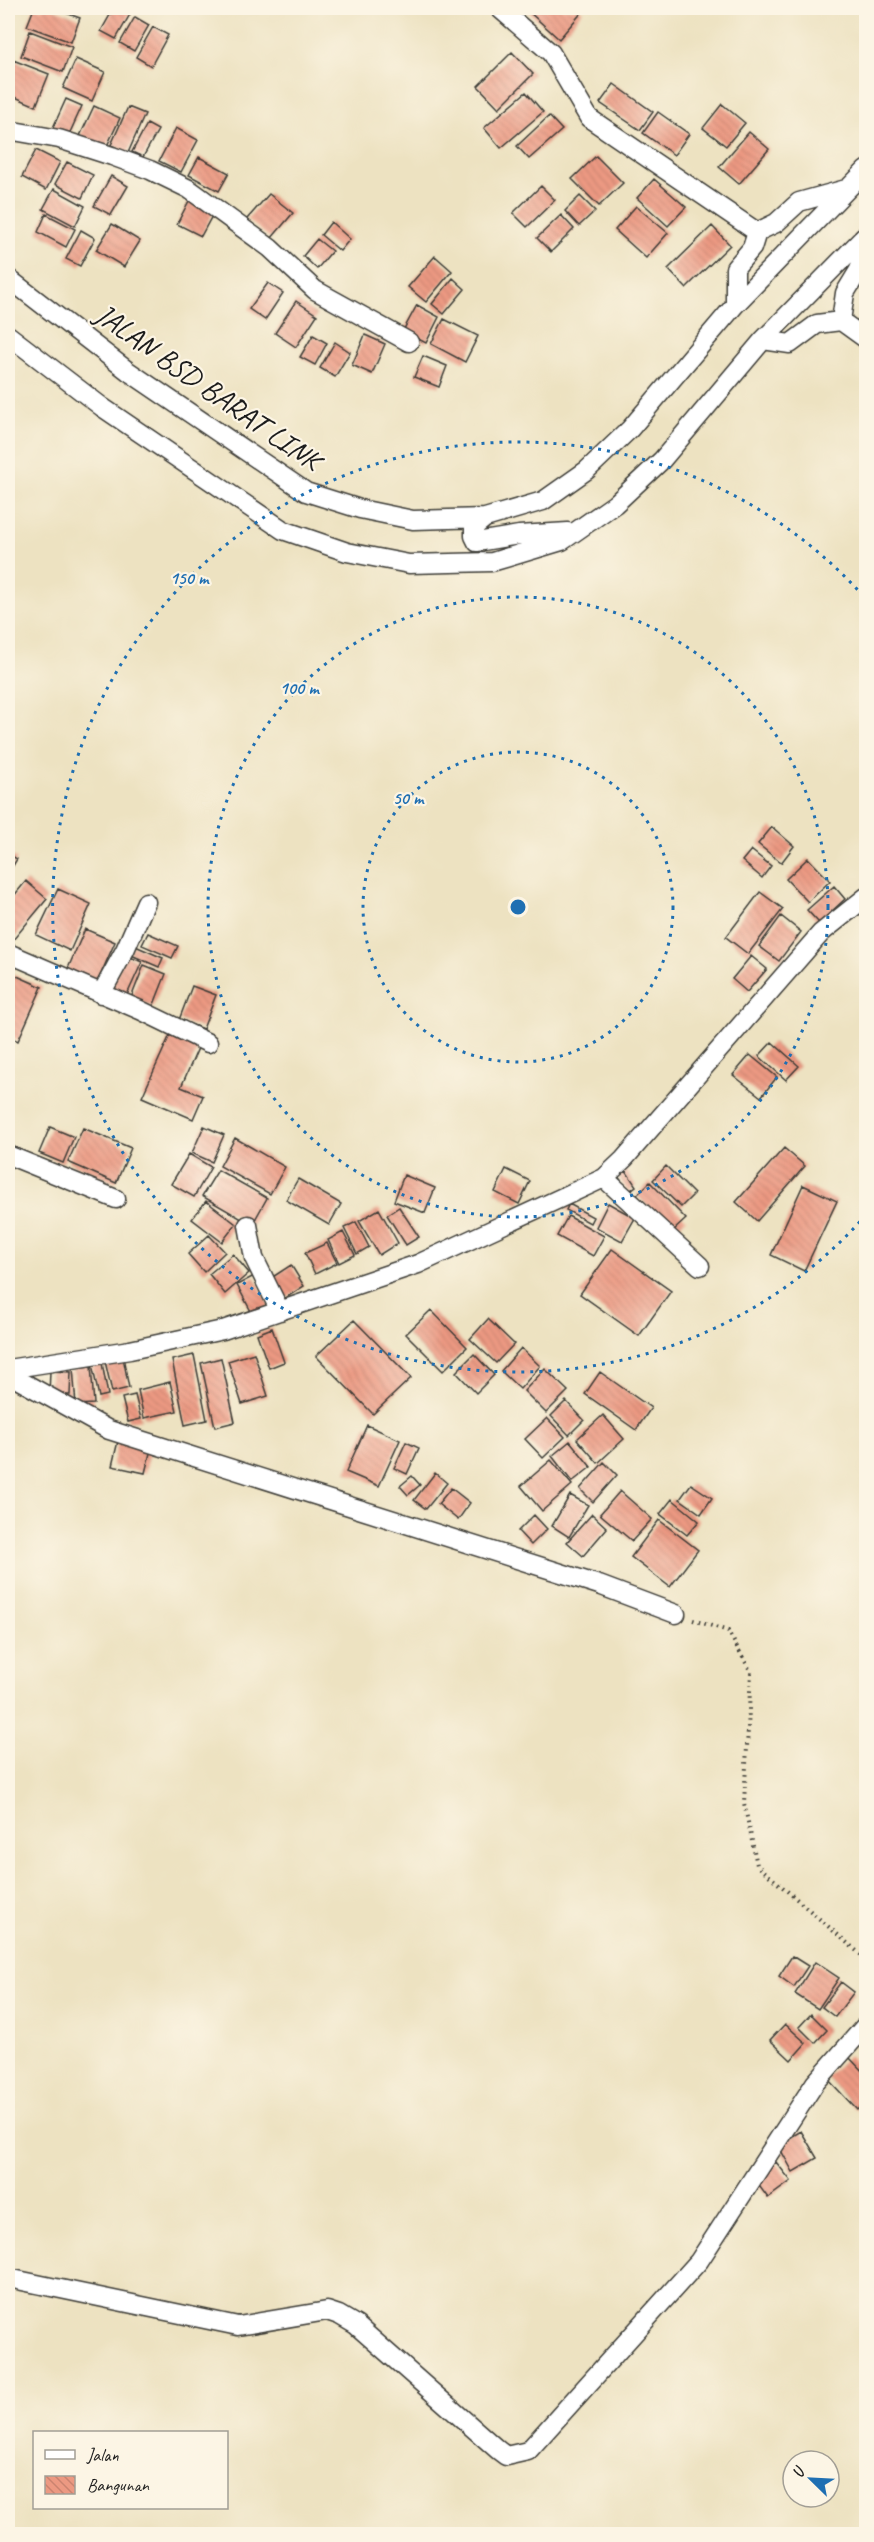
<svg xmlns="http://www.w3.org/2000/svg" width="874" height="2542" font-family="Caveat,sans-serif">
<defs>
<pattern id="building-back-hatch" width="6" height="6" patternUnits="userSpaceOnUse" patternTransform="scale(1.5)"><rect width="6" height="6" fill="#ec9982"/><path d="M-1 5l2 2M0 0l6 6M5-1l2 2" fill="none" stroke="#ca8370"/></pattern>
</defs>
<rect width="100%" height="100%" fill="#fcf5e5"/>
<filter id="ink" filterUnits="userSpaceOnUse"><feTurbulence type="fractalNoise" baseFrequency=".0167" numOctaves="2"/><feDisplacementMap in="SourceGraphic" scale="12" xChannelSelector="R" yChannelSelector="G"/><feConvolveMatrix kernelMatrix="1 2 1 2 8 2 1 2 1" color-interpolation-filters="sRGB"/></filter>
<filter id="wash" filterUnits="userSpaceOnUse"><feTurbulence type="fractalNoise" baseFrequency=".008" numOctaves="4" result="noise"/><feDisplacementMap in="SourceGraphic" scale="24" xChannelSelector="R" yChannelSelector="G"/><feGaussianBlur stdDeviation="1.35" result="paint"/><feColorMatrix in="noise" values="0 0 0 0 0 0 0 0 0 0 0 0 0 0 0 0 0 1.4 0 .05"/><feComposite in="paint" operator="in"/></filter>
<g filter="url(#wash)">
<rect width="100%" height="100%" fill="#ede2c1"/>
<g id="blocks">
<path fill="url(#building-back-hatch)" d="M34 8H52L80 18 71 42 27 26Z
M114 8 133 9 116 39 101 31Z
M530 8H579L583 11 559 39 527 10Z
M135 17 149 25 134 51 120 43Z
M153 27 168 35 151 66 136 57Z
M30 31 72 47 63 72 21 56Z
M512 52 533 74 499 108 478 86Z
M76 59 105 72 92 101 63 88Z
M13 60 49 74 36 106 8 94V73Z
M614 84 653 112 640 130 600 103Z
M526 92 543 112 501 148 484 128Z
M66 99 82 106 67 139 51 132Z
M722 104 745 123 726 146 703 128Z
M94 106 120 118 106 148 80 136Z
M128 107 145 114 128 153 111 145Z
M658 112 689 134 674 155 643 133Z
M549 116 562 130 529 159 517 146Z
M147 124 158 130 143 157 132 152Z
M176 128 198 140 181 172 159 161Z
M749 132 769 149 739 184 719 167Z
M36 150 60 162 46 190 22 177Z
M596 156 623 183 599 206 572 179Z
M199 157 229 173 219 191 189 175Z
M67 162 93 175 82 198 55 184Z
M111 176 128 186 111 215 94 206Z
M654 179 686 207 668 226 637 198Z
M541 186 555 200 527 227 513 213Z
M54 189 85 206 75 226 43 209Z
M269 194 293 213 271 239 247 219Z
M580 196 595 211 579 226 565 211Z
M190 199 214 212 201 236 177 224Z
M636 206 668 233 646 258 615 230Z
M46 214 75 229 66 247 38 232Z
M561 215 574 229 551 252 537 238Z
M331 222 350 239 340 251 321 235Z
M112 224 140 241 124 267 96 250Z
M712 226 730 245 686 288 668 269Z
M81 230 95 238 80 266 66 259Z
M317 239 332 251 317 269 303 256Z
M435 256 452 271 426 302 408 287Z
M453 278 465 289 444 314 432 304Z
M268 283 283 293 265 320 249 309Z
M296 301 317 315 296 347 275 333Z
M417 305 439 317 426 343 403 331Z
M444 319 478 336 465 362 431 344Z
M313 335 327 343 315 365 300 357Z
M365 335 385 344 372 374 352 365Z
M335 342 350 352 335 377 320 368Z
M423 356 447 366 439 387 414 377Z
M772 827 794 846 781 863 758 844Z
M751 850 771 866 762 878 742 861Z
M8 854 17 859 8 874Z
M808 858 830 881 808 902 786 879Z
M26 881 47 899 13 940 8 935V903Z
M834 886 845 899 819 923 807 910Z
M58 889 91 904 70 951 36 935Z
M760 892 783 909 748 954 726 937Z
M781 916 801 932 779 961 759 946Z
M85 929 115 942 96 985 66 973Z
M148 933 178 946 172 958 142 945Z
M133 945 163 958 159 967 129 954Z
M125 955 142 962 126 997 110 989Z
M751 956 767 969 747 992 732 979Z
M144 965 166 974 153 1007 131 998Z
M8 972 42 987 18 1041 8 1036Z
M192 986 216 995 203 1029 179 1020Z
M170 1035 198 1048 181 1087 203 1096 193 1119 142 1097Z
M772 1042 799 1066 786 1080 759 1056Z
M750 1055 777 1077 761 1097 733 1075Z
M204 1126 224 1135 212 1162 192 1153Z
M50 1127 74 1137 63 1163 39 1153Z
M83 1128 131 1148 116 1183 68 1162Z
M235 1138 285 1167 270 1194 220 1166Z
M784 1148 805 1166 757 1221 736 1202Z
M189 1154 211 1167 194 1197 171 1184Z
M666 1166 694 1194 681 1207 653 1180Z
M506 1169 530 1181 519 1204 495 1192Z
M218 1170 267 1198 252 1225 202 1196Z
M626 1171 636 1186 628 1192 618 1176Z
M404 1175 435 1188 425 1213 394 1201Z
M298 1179 341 1204 329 1225 286 1200Z
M650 1182 686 1219 672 1232 637 1195Z
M803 1185 837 1201 804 1271 771 1255Z
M206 1201 236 1224 222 1242 192 1219Z
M608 1203 635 1218 622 1241 596 1227Z
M569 1204 593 1217 590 1223 566 1210Z
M399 1207 419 1237 406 1245 387 1215Z
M379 1209 398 1243 379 1255 359 1221Z
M568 1216 604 1236 593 1256 557 1236Z
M356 1222 369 1247 357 1254 344 1228Z
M343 1232 355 1255 339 1263 328 1240Z
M209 1235 225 1252 204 1272 188 1254Z
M327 1243 337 1263 315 1274 305 1253Z
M612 1249 671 1291 639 1336 580 1294Z
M233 1254 249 1273 225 1294 209 1274Z
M291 1265 304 1286 281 1301 268 1280Z
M254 1276 270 1306 253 1315 237 1285Z
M431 1310 467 1347 443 1371 406 1334Z
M488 1319 514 1344 496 1363 470 1339Z
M354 1320 411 1378 373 1414 316 1356Z
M272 1328 284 1362 269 1368 257 1334Z
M521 1348 540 1366 520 1389 501 1371Z
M254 1353 268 1396 242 1404 228 1361Z
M474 1354 494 1375 476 1393 456 1372Z
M194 1355 207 1420 185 1425 172 1360Z
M123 1357 129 1388 112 1392 105 1361Z
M221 1358 235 1422 215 1427 201 1363Z
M102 1363 108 1395 99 1397 92 1364Z
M91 1366 94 1404 76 1405 73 1368Z
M545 1369 568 1391 546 1413 524 1391Z
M50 1371 71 1372 70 1395H49Z
M600 1372 651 1408 636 1430 585 1394Z
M170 1382 177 1411 144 1418 138 1390Z
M135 1395 141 1419 128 1422 122 1398Z
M566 1401 584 1420 569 1435 551 1416Z
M603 1415 624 1439 598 1463 577 1439Z
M547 1418 565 1437 543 1458 525 1439Z
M367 1425 400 1440 379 1486 346 1472Z
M118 1441 151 1449 145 1473 112 1466Z
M570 1441 591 1467 572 1482 552 1456Z
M406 1442 419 1448 407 1474 394 1468Z
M551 1460 572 1485 542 1511 521 1486Z
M604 1462 617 1475 593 1502 580 1489Z
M435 1473 447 1483 426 1509 414 1500Z
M412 1476 420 1485 408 1495 400 1486Z
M691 1484 712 1498 701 1514 680 1499Z
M451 1488 470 1503 458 1520 438 1504Z
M620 1491 652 1519 632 1541 600 1514Z
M570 1495 588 1505 569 1537 552 1526Z
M672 1499 699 1521 687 1535 660 1514Z
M592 1514 607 1528 583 1556 567 1542Z
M534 1515 547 1529 531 1545 518 1531Z
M659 1520 698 1550 670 1587 631 1557Z
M792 1956 808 1966 794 1987 779 1976Z
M815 1962 839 1978 818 2009 795 1994Z
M841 1982 854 1992 835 2017 822 2007Z
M811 2014 827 2030 815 2043 799 2027Z
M785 2024 806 2043 791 2060 770 2040Z
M848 2056 866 2075V2101L857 2110 826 2077Z
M801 2131 817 2158 793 2172 778 2145Z
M776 2162 791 2181 768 2198 754 2179Z"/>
</g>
</g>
<g filter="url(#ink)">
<use href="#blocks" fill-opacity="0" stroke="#3b3a35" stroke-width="1.5"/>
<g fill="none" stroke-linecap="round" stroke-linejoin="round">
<g stroke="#3b3a35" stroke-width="21">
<path id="street" d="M499 8 551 53 589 118 757 232
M8 130 59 139 112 156 150 170 189 189 270 248 315 290 409 342
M8 278 128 371 306 492 360 509 413 520 485 518 543 501 587 470 630 429 735 305 866 170
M735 305V268L752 248 757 232 776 223 799 202 846 189
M841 321 866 339
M8 335 102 407 283 530 347 552 409 564 492 562 562 541 615 504 662 460 763 340 866 235
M763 340 790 344 817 324 841 321 845 293 859 270 866 243
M485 518 474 527V536L477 542 519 535 568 532
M8 953 140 1010 208 1043
M101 994 125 950 146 902
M8 1155 116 1199
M604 1178 700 1266
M248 1225 254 1258 280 1311
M8 1369 130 1350 223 1330 418 1264 604 1178 624 1159 821 933 866 897
M8 1374 109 1430 599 1585 676 1614
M8 2278 238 2326 327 2311 339 2315 356 2325 498 2450 506 2456 528 2451 699 2261 815 2083 866 2025"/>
</g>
<path stroke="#3b3a35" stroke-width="4" stroke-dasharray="1.5 4.5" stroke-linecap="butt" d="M693 1620 728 1631 751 1672 744 1803 757 1865 866 1959"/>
<use href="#street" stroke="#fff" stroke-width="18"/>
</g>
</g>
<g fill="none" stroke="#1f6fb2" stroke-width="3" stroke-dasharray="3 6">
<circle cx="518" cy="907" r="155"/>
<circle cx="518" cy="907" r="310"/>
<path d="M866 1215A465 465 0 1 1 866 599"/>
</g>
<g text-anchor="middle" stroke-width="4.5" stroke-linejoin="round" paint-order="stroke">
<g font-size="30" fill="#1c1c1c" stroke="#fcf5e5">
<text transform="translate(208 387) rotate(35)" y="10">JALAN BSD BARAT LINK</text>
</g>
</g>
<circle cx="518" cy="907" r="9" fill="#1f6fb2" stroke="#fcf5e5" stroke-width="3"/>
<g font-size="18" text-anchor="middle" font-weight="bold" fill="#1f6fb2" stroke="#fcf5e5" stroke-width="4.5" stroke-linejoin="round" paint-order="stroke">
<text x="189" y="584">150 m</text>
<text x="299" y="694">100 m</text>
<text x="408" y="804">50 m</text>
</g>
<rect width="874" height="2542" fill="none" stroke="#fcf5e5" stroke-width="30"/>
<rect x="33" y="2431" width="195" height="78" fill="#fcf5e5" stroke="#a29e95" stroke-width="1.5"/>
<rect x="45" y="2450" width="30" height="9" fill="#ffffff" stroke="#a29e95" stroke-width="1.5"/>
<text x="87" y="2461" font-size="18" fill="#1c1c1c">Jalan</text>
<rect x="45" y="2476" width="30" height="18" fill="url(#building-back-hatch)" stroke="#a29e95" stroke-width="1.5"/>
<text x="87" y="2491" font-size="18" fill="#1c1c1c">Bangunan</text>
<g transform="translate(811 2479) rotate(294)"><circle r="28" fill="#fcf5e5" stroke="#a29e95" stroke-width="1.5"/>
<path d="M0-4.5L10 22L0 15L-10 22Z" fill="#1f6fb2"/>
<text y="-9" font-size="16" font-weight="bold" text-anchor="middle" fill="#1c1c1c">U</text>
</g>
</svg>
